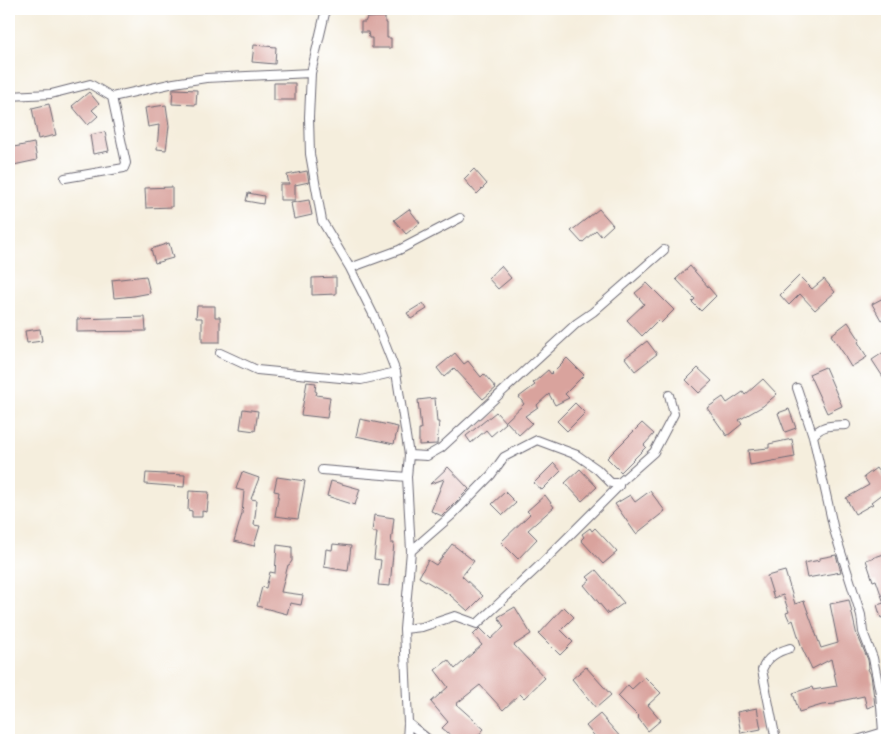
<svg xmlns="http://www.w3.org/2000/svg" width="896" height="749" font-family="Mynerve,sans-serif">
<rect width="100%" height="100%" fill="#fff"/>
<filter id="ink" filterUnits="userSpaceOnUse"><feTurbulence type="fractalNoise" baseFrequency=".02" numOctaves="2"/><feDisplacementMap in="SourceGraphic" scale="10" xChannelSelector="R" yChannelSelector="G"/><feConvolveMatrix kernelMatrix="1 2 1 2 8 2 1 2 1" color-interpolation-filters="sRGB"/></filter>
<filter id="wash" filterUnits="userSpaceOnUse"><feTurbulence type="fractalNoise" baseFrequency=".0096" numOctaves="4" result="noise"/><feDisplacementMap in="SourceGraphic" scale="20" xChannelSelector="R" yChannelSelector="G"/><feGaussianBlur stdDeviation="1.12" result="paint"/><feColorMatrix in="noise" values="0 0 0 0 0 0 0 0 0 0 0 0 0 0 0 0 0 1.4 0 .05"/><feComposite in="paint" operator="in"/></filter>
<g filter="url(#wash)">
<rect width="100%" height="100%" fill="#f5eedd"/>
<g id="blocks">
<path fill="#d9a39d" d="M385 17V23H387V38H391V48H372V38H369L368 32H361V22H365L367 18Z
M254 45 276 47 275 64 252 62Z
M274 83H295V100H274Z
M175 89 197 90 196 105 172 104 173 89Z
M89 92 99 104 92 110 98 116 88 125 72 106Z
M49 104 56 135 38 139 32 108Z
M166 105 169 126 166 150 157 149 159 125 148 127 145 108Z
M105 132 109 151 93 154 90 135Z
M34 143 37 160 9 166V148Z
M474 169 487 184 477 194 464 179Z
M307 171 309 182 295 185V200H280V184H289L287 175Z
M172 187V207L146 208 145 188Z
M248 193 264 196 263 204 246 201Z
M309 200 312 215 294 219 291 203Z
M409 209 420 223 406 234 394 220Z
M599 209 613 225 601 236 596 230 582 243 571 231Z
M169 243 173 258 155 263 151 249Z
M501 266 511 278 498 289 488 278Z
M690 266 716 296 701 311 692 302 695 299 676 279Z
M146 276 150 293 134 296 114 298 112 280Z
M799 276 812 289 824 279 835 292 815 310 800 294 789 305 780 295Z
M336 277V294L312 295V278Z
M647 283 674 310 661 323 658 320 642 336 627 320 644 304 635 293Z
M887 296V317L881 320 872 304Z
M423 303 427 309 411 319 407 313Z
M197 306H215V317H220V342H202V318H196Z
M145 317 146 331 77 332V319Z
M848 322 860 340 858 342 867 357 851 367 845 357H846L831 335Z
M40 329 42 341 27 343 25 331Z
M647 341 657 354 635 371 625 358Z
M887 350V383L872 360Z
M455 353 464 364 468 361 481 377 484 374 496 388 483 399 454 368 444 377 437 368Z
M567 358 584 375 565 394 569 398 555 405 549 394 537 405 538 407 525 416 532 423 519 435 506 421 524 404 519 397 535 385 533 383 548 370 551 374Z
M825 367 842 406 827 413 809 374Z
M698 368 712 381 699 393 686 380Z
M763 379 777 394 763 406 739 420 742 424 727 436 707 408 723 397 727 403 743 392 745 395Z
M307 382 316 383 315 391 317 392 316 395 330 397 327 418 301 415Z
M435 398 437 422H439L437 444 419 445V429H421L418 400Z
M575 403 585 413 567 431 557 421Z
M243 409 258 411 255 431 240 429Z
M789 409 796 428 785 432 778 413Z
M496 412 506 423 491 436 486 430 471 443 466 436Z
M360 419 398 427 394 444 356 436Z
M642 423 654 434 644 445 646 447 621 472 607 458Z
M792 439 795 457 750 465 748 450 769 448V444Z
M554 463 561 471 542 490 534 483Z
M448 467 469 489 442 516 431 511 444 479 430 484Z
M876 468 887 483V490L871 502 873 504 855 514 846 498 869 485 864 477Z
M580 469 597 487 582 501 565 483Z
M242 472 259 478 251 499 257 500 254 525 260 526 254 546 234 541 242 514 244 491 236 489Z
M146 473 185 475 184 487 145 484Z
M277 477 305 481 298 519 275 516 279 492 274 491Z
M331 481 360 489 355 505 327 496Z
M189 491 209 492 207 512 202 511V517H192V511L188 510Z
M650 491 665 511 636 534 615 504 630 495 635 502Z
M505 492 516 503 503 515 492 504Z
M545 495 554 507 528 530 537 539 518 559 501 542 530 514 527 511Z
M374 515 394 518 391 543H394L390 586 378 585 381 560 374 559 377 532H372Z
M590 528 592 531 595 528 617 552 603 564 581 540 584 537 582 534Z
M333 544 351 546 348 571 324 567 326 549 332 550Z
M452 544 474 561 462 576 483 596 468 611 450 595 419 577 428 560 436 565Z
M277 545 292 547V561L289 565H288L281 592 303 595 301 605 290 603 287 614 257 606 262 587 266 588 270 572 275 573Z
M887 553V616L881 618 877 605 884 603 876 580 873 581 866 560Z
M836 555 841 572 807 578 804 563 820 560V558Z
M596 570 624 603 608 614 584 585 590 580 587 577Z
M785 571 795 604 804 601 821 648 838 643 830 604 849 600 857 636H858L868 660 869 668 868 669 871 675 875 705 867 708 864 696 836 702V704L822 705 799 712 793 693 812 687 813 690 837 686 831 659 812 669 802 648 793 620 790 622 786 613 789 612 783 595 774 598 767 576Z
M515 607 531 634 514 645 545 678 524 698 520 694 503 710 480 685 456 704 484 729 474 740H457L442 728 448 722 431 702 448 687 435 670 448 660 455 669 482 645 473 635 480 628 491 639 504 627 498 617Z
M564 607 574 617 561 630 573 642 560 655 539 634Z
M586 667 611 695 596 708 572 679Z
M645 677 661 693 648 705 661 720 648 731 638 718 639 717 618 696 628 685 632 689Z
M757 708 761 729 741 733 737 712Z
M600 714 623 740H598L586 726Z"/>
</g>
</g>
<g filter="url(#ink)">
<use href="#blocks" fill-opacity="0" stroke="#6c6974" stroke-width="1"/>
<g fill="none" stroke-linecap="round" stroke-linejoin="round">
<g stroke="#6c6974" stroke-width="10">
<path id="minor" d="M326 9 311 73 309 117 310 154 322 221 350 268 374 316 396 372 409 455 407 477 411 551 404 629 408 723 407 740
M9 96 51 94 90 84 112 97 126 163 124 168 65 178
M112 97 174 83 206 78 311 73
M350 268 399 250 460 218
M220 353 257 370 361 380 396 372
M797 388 813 436 834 530 861 615 863 632 873 658 880 693 883 732
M813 436C822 424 832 426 846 425
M409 455 427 456 441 448 577 323 593 312 664 250
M322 470 407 477
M411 551 452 515 491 475 504 457 537 440 577 455 597 469 611 483H619L654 452 674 414 669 395
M404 629 422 627 455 616 477 624 539 566 619 486V483
M408 723 429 740
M776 740 762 670C767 657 777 652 790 648
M857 740 887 731"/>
</g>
<use href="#minor" stroke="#fff" stroke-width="8"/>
</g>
</g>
<rect width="896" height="749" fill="none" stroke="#fff" stroke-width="30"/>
</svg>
